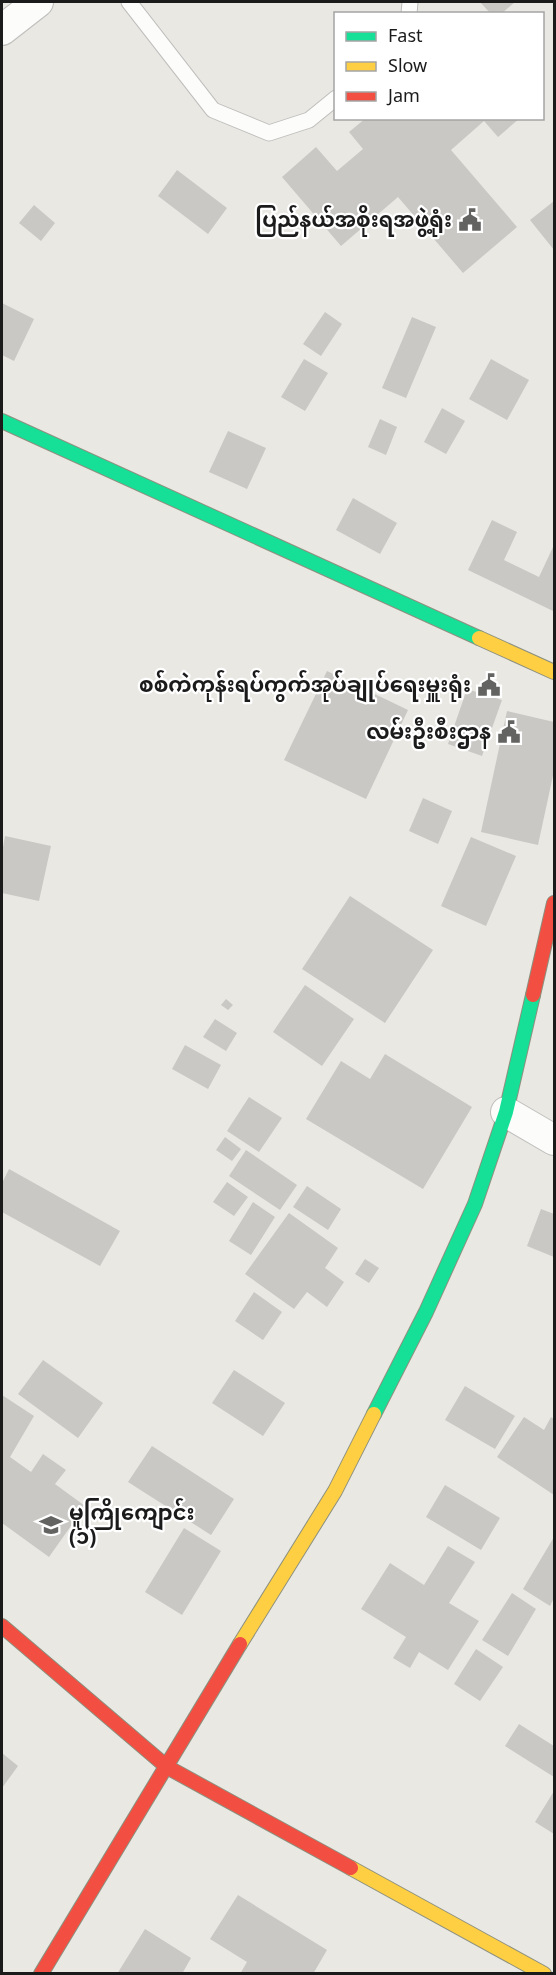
<svg xmlns="http://www.w3.org/2000/svg" width="556" height="1975" font-family="'Noto Sans','Noto Sans Myanmar',sans-serif">
<rect width="100%" height="100%" fill="#e9e8e3"/>
<path fill="#cac8c4" d="M480 2H515L501 14H491Z
M366 118H520L498 137 484 121 451 150 517 227 463 273 398 197 341 246 282 177 316 147 337 171 363 149 349 132Z
M177 170 227 208 208 234 158 196Z
M554 201V250L530 220Z
M34 205 55 223 41 241 19 223Z
M2 303 34 319 14 361 2 355Z
M325 312 342 324 321 356 303 344Z
M412 317 436 327 406 398 382 388Z
M304 359 328 373 305 411 281 397Z
M491 359 529 380 507 420 469 399Z
M442 408 465 421 446 454 424 442Z
M380 419 397 427 386 455 368 447Z
M228 431 266 448 247 489 209 472Z
M353 498 397 523 380 554 336 530Z
M492 520 517 532 504 560 539 577 554 545 553 611 468 570Z
M327 671 408 710 366 799 284 760Z
M467 689 502 700 482 756 448 744Z
M507 711 554 722V771L538 845 481 832Z
M423 798 452 811 438 844 409 831Z
M5 836 51 846 39 901 2 893V853Z
M471 837 516 856 486 926 441 906Z
M350 896 433 950 385 1023 302 969Z
M305 985 354 1019 322 1066 273 1032Z
M226 999 233 1005 228 1010 221 1005Z
M215 1019 237 1033 226 1051 203 1037Z
M185 1045 221 1065 208 1089 172 1069Z
M385 1054 472 1107 423 1189 306 1119 341 1061 370 1079Z
M249 1097 282 1118 259 1152 227 1131Z
M225 1137 241 1149 232 1161 216 1150Z
M246 1150 297 1185 280 1210 229 1176Z
M9 1169 120 1231 100 1266 2 1212V1183Z
M227 1182 248 1197 234 1216 213 1202Z
M307 1186 341 1209 328 1230 293 1207Z
M253 1202 275 1217 251 1255 229 1241Z
M541 1209 554 1214V1257L527 1246Z
M289 1213 338 1248 325 1268 344 1282 327 1307 307 1292 294 1309 245 1274Z
M365 1259 379 1268 369 1283 355 1274Z
M254 1292 282 1312 263 1340 235 1321Z
M43 1360 103 1403 78 1438 18 1394Z
M234 1370 285 1403 263 1436 212 1403Z
M465 1386 515 1416 495 1449 445 1420Z
M2 1395 34 1416 10 1457 31 1472 43 1454 66 1470 55 1484 85 1506 49 1557 2 1523Z
M524 1417 544 1430 551 1417 554 1419V1495L497 1457Z
M152 1446 234 1499 211 1535 128 1482Z
M445 1485 500 1518 481 1550 426 1517Z
M184 1528 221 1551 182 1615 145 1592Z
M554 1537V1598L550 1606 523 1589Z
M448 1546 475 1562 449 1603 479 1621 448 1670 419 1652 410 1668 393 1658 406 1637 361 1609 390 1563 424 1585Z
M512 1593 536 1609 508 1656 482 1640Z
M476 1649 503 1667 480 1701 454 1684Z
M519 1724 554 1746V1777L505 1746Z
M2 1753 18 1766 2 1788Z
M554 1791V1834L535 1822Z
M238 1895 327 1950 313 1974H240L247 1962 210 1939Z
M145 1929 191 1958 182 1974H117Z"/>
<g fill="none" stroke-linecap="round" stroke-linejoin="round">
<g stroke="#bfbebc" stroke-width="17">
<path id="lane" d="M129 2 213 110 269 133 309 120 336 98
M409 14 410 2"/>
</g>
<g stroke="#bfbebc" stroke-width="32">
<path id="street" d="M2 30 38 2
M506 1112 554 1140"/>
</g>
<g stroke="#8d907e" stroke-width="16">
<path id="fast" d="M2 421 479 638
M374 1414 426 1312 475 1204 506 1112 533 995"/>
</g>
<g stroke="#8d907e" stroke-width="16">
<path id="slow" d="M479 638 554 672
M240 1644 335 1491 374 1414
M351 1868 544 1974"/>
</g>
<g stroke="#8d907e" stroke-width="16">
<path id="jam" d="M533 995 554 903
M2 1626 167 1767 351 1868
M41 1974 240 1644"/>
</g>
<use href="#lane" stroke="#fcfcfb" stroke-width="15"/>
<use href="#street" stroke="#fcfcfb" stroke-width="30"/>
<use href="#fast" stroke="#16e098" stroke-width="14"/>
<use href="#slow" stroke="#ffcf43" stroke-width="14"/>
<use href="#jam" stroke="#f24e42" stroke-width="14"/>
</g>
<defs>
<g id="civic-bare" transform="scale(1.8)"><path d="M-.6-6.5H3V-4.5H.6V-3L4-1V1h2V6H-6V1h2V-1L-.6-3ZM-1.2 2.5V6h2.4V2.5Z" fill="#636361" stroke="#fff" stroke-width="2.5" paint-order="stroke"/></g>
<g id="school-bare" transform="scale(1.8)"><path d="M0-5L7-2L0 1L-7-2ZM-4 1L0 2.5L4 1V4Q0 6-4 4Z" fill="#636361" stroke="#fff" stroke-width="2.5" paint-order="stroke"/></g>
</defs>
<g fill-rule="evenodd">
<use href="#civic-bare" x="470" y="220"/>
<use href="#civic-bare" x="489" y="685"/>
<use href="#civic-bare" x="509" y="732"/>
<use href="#school-bare" x="51" y="1525"/>
</g>
<g text-anchor="middle" stroke-width="4.5" stroke-linejoin="round" paint-order="stroke">
<g font-size="21" font-weight="bold" fill="#1b1b1b" stroke="#fff" text-anchor="end">
<text x="452" y="227">ပြည်နယ်အစိုးရအဖွဲ့ရုံး</text>
<text x="471" y="692">စစ်ကဲကုန်းရပ်ကွက်အုပ်ချုပ်ရေးမှူးရုံး</text>
<text x="491" y="739">လမ်းဦးစီးဌာန</text>
<text x="69" y="1520" text-anchor="start">မူကြိုကျောင်း<tspan x="69" dy="24">(၁)</tspan></text>
</g>
</g>
<rect width="556" height="1975" fill="none" stroke="#1b1b1b" stroke-width="6"/>
<rect x="334" y="12" width="210" height="108" fill="#ffffff" stroke="#a4a4a4" stroke-width="1.5"/>
<rect x="346" y="32" width="30" height="9" fill="#16e098" stroke="#a4a4a4" stroke-width="1.5"/>
<text x="388" y="42" font-size="18" fill="#1b1b1b">Fast</text>
<rect x="346" y="62" width="30" height="9" fill="#ffcf43" stroke="#a4a4a4" stroke-width="1.5"/>
<text x="388" y="72" font-size="18" fill="#1b1b1b">Slow</text>
<rect x="346" y="92" width="30" height="9" fill="#f24e42" stroke="#a4a4a4" stroke-width="1.5"/>
<text x="388" y="102" font-size="18" fill="#1b1b1b">Jam</text>
</svg>
